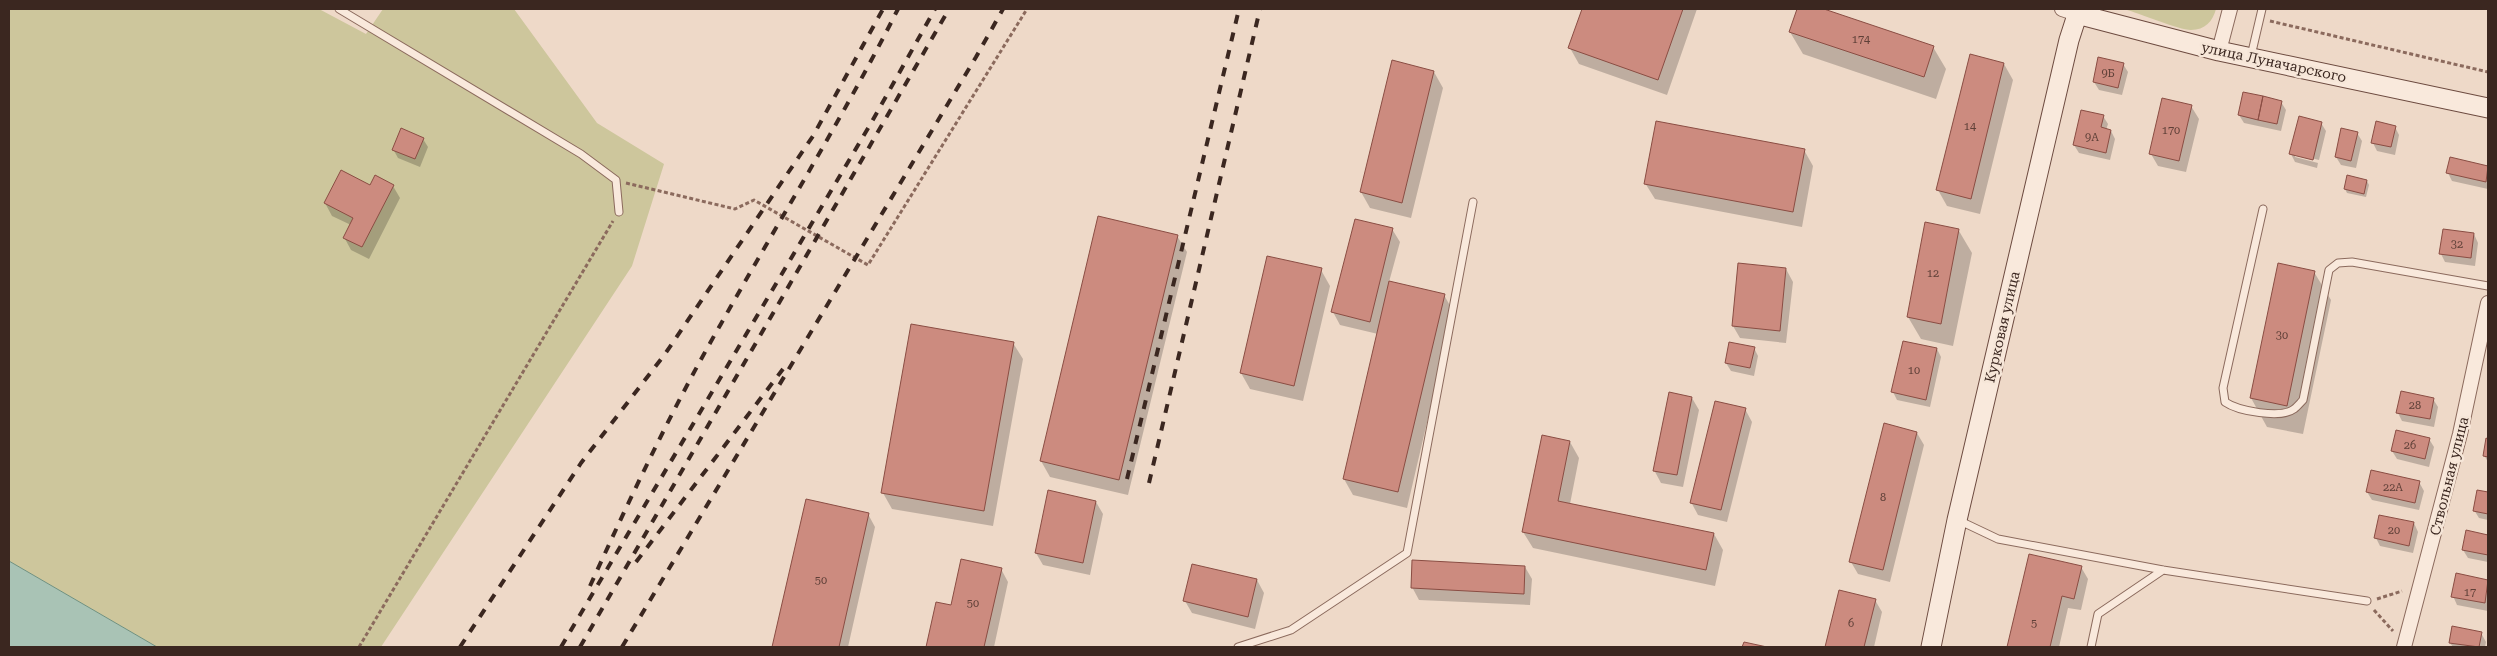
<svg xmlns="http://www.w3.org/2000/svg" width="2497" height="656" font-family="'Roboto Serif',serif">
<rect width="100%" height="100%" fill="#eed9c8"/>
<path fill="#cdc69c" d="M9 9H319L366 34 383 9H514L597 123 664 164 632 266 381 647H157L9 561Z
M2124 9H2216C2213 21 2205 30 2191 30 2179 30 2139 13 2124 9Z"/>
<path fill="#a9c3b5" stroke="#6f9180" d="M9 561 157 647H9Z"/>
<path fill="#0003" d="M1584 9H1697L1667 95 1579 64 1570 48Z
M1798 9H1820L1933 47 1946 69 1936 99 1803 54 1790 32Z
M2004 64 2013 80 1980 214 1947 206 1938 190Z
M2123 64 2128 72 2122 95 2099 90 2094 82Z
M1434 72 1443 88 1411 218 1370 208 1361 192Z
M2281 102 2286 110 2281 131 2244 123 2239 115Z
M2191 106 2199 119 2186 172 2158 166 2151 154Z
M2103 116 2108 124 2106 130 2111 131 2115 139 2110 160 2079 153 2074 145Z
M2321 123 2326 131 2319 160 2295 154V157L2318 163 2317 168 2295 162 2291 154Z
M2395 127 2399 135 2395 155 2377 151 2373 143Z
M2357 133 2362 141 2356 168 2341 165 2336 157Z
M423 139 428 147 420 167 398 158 393 149Z
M1804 150 1813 166 1802 227 1655 199 1645 183Z
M2451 159 2488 168V189L2452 181 2448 173Z
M2367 181 2369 185 2366 197 2347 193 2345 189Z
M371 186H393L400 198 369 259 351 250 344 237 351 225 332 216 325 203Z
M1392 229 1400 242 1389 282 1444 295 1453 311 1407 508 1353 495 1344 479 1378 334 1340 325 1333 312Z
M1959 231 1972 253 1953 346 1921 339 1908 317Z
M2474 234 2478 243 2475 266 2445 262 2441 254Z
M1177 236 1187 252 1128 495 1050 477 1041 461Z
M1786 269 1793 282 1786 343 1740 338 1733 326Z
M1321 270 1330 286 1303 401 1250 389 1241 373Z
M2314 272 2331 300 2303 434 2267 427 2251 398Z
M1013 343 1023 359 993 526 892 509 883 493Z
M1754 348 1758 356 1754 376 1731 371 1726 363Z
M1937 349 1941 357 1930 407 1897 400 1893 392Z
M1692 398 1699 410 1683 487 1661 483 1654 470Z
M2433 399 2438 407 2434 427 2402 421 2398 413Z
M1745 409 1752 422 1727 522 1698 515 1691 502Z
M1917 433 1924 445 1890 582 1858 574 1851 562Z
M2429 439 2434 447 2429 467 2397 459 2392 451Z
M2487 440H2488V462L2484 455Z
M1570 442 1579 458 1570 504 1714 534 1723 550 1715 586 1533 548 1523 532Z
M2419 482 2424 491 2419 510 2372 500 2367 492Z
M2478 491 2488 493V520L2479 518 2474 510Z
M807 500 868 514 875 527 848 647H774Z
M1096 502 1103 514 1090 575 1043 565 1036 553Z
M2414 523 2418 532 2413 553 2380 546 2376 538Z
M2467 532 2488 536V562L2468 558 2463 550Z
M2030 555 2081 567 2088 579 2081 610 2068 608 2059 647H2008Z
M1193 565 1257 580 1264 593 1255 629 1192 613 1185 601Z
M1525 567 1532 579 1530 605 1419 600 1412 587Z
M1001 569 1008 582 994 647H927L937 603 952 607Z
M2457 575 2488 581V611L2457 605 2453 596Z
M1840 591 1875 600 1882 612 1874 647H1826Z
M2481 633 2486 642 2485 647H2453L2450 643Z"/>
<path fill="#cc8b7f" stroke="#8a4d43" d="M1582 9H1683L1658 80 1568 48Z
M1797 9H1824L1934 46 1924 77 1789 32Z
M1970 54 2004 63 1971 199 1936 190Z
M2098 57 2124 63 2118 88 2093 82Z
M1392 60 1434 71 1402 203 1360 192Z
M2243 92 2263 96 2258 120 2238 115Z
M2263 96 2282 101 2277 124 2258 120Z
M2162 98 2192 105 2179 161 2149 154Z
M2081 110 2104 115 2101 127 2111 130 2106 153 2073 145Z
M2299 116 2322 122 2313 160 2289 154Z
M1656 121 1805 149 1793 212 1644 184Z
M2376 121 2396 126 2391 147 2371 143Z
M401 128 424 138 415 159 392 150Z
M2341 128 2358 132 2351 161 2335 157Z
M2450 157 2488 166 2486 182 2446 173Z
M341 170 370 185 375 175 394 185 362 247 343 238 353 218 324 203Z
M2347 175 2367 180 2364 194 2344 189Z
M1098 216 1178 235 1119 480 1040 461Z
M1355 219 1393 228 1370 322 1331 312Z
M1925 222 1959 229 1941 324 1907 317Z
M2443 229 2474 233 2471 258 2439 254Z
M1267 256 1322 268 1294 386 1240 373Z
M1738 263 1786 268 1780 331 1732 326Z
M2278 263 2315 271 2287 406 2250 398Z
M1389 281 1445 294 1398 492 1343 479Z
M911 324 1014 342 984 511 881 493Z
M1903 341 1937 348 1926 400 1891 392Z
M1729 342 1755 347 1750 368 1725 363Z
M2401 391 2434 398 2430 419 2396 413Z
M1669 392 1692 397 1677 475 1653 471Z
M1715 401 1746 408 1721 510 1690 503Z
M1884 423 1917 432 1883 570 1849 562Z
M2396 430 2430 438 2425 459 2391 451Z
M1542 435 1570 441 1558 501 1714 533 1706 570 1522 532Z
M2486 438 2488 439V457L2483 456Z
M2371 470 2420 481 2415 503 2366 492Z
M1048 490 1096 501 1083 563 1035 553Z
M2477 490 2488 492V514L2473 511Z
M806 499 869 513 839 647H772Z
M2379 515 2414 522 2409 546 2374 538Z
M2466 530 2488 535V555L2462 550Z
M2029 554 2082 566 2074 599 2062 596 2050 647H2007Z
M961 559 1002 568 984 647H926L936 602 951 605Z
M1412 560 1525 566 1524 594 1411 588Z
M1192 564 1257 579 1248 617 1183 601Z
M2456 573 2488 580 2485 603 2451 597Z
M1839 590 1876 599 1864 647H1825Z
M2452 626 2482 632 2479 647 2449 643Z
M1744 642 1767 647H1742Z"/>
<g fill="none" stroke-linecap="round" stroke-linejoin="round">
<g stroke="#8b6a5d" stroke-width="9">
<path id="lane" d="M339 9 581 154 616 180 619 212
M2251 56 2262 9
M2263 209 2223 388 2225 402C2238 411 2281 419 2294 409 2297 407 2300 403 2303 400L2329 270 2338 263 2352 262 2488 286
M1958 520 1998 539 2163 570 2367 601
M1238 647 1291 630 1407 553 1473 202
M2091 647 2098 614 2163 570"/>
</g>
<g stroke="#8b6a5d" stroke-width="16">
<path id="street" d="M2062 9 2077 14
M2219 51 2230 9
M2404 647 2460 434 2488 303"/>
</g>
<g stroke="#6d4b40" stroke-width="21">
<path id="secondary" d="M2077 14 2219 51 2488 108
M1931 647 1957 520 2069 40 2079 9"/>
</g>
<path stroke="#8b6a5d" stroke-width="3" stroke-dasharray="4 2.5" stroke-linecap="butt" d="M2270 21 2488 72
M626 183 735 209 754 200 868 265 1027 9
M2377 599 2402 591
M2374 610 2393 631
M359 647 613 221"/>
<use href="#lane" stroke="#f9e9dc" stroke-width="7"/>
<use href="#street" stroke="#f9e9dc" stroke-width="14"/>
<use href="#secondary" stroke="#f9e9dc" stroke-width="19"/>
<path stroke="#3b2720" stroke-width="4" stroke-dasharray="9 9" stroke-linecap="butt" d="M1127 479 1239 9
M1149 483 1260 9
M636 562 783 369
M590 586C631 496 673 407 722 322 781 217 844 116 898 9
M460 647 581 463 665 354 813 136 883 9
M561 647 870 125 935 9
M580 647 949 9
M622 647 976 57 1003 9"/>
</g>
<g text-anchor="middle" stroke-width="5" stroke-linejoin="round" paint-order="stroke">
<g font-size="11" fill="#5f4038">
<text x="1861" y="43">174</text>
<text x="2108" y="77">9Б</text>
<text x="1970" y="130">14</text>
<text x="2171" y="134">170</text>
<text x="2092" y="141">9А</text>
<text x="2457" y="248">32</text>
<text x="1933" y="277">12</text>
<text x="2282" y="339">30</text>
<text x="1914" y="374">10</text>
<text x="2415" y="409">28</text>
<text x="2410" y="449">26</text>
<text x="2393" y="491">22А</text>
<text x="1883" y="501">8</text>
<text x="2394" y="534">20</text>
<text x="821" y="584">50</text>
<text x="2470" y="596">17</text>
<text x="973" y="607">50</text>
<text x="1851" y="627">6</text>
<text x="2034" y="627">5</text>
</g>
<g font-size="14" fill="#3b2720" stroke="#f6e6d8">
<text transform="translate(2274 62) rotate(12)" y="5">улица Луначарского</text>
<text transform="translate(2002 327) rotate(-77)" y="5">Курковая улица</text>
<text transform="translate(2449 476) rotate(-76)" y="5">Ствольная улица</text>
</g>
</g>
<rect width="2497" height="656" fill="none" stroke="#3b2720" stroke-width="20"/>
</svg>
